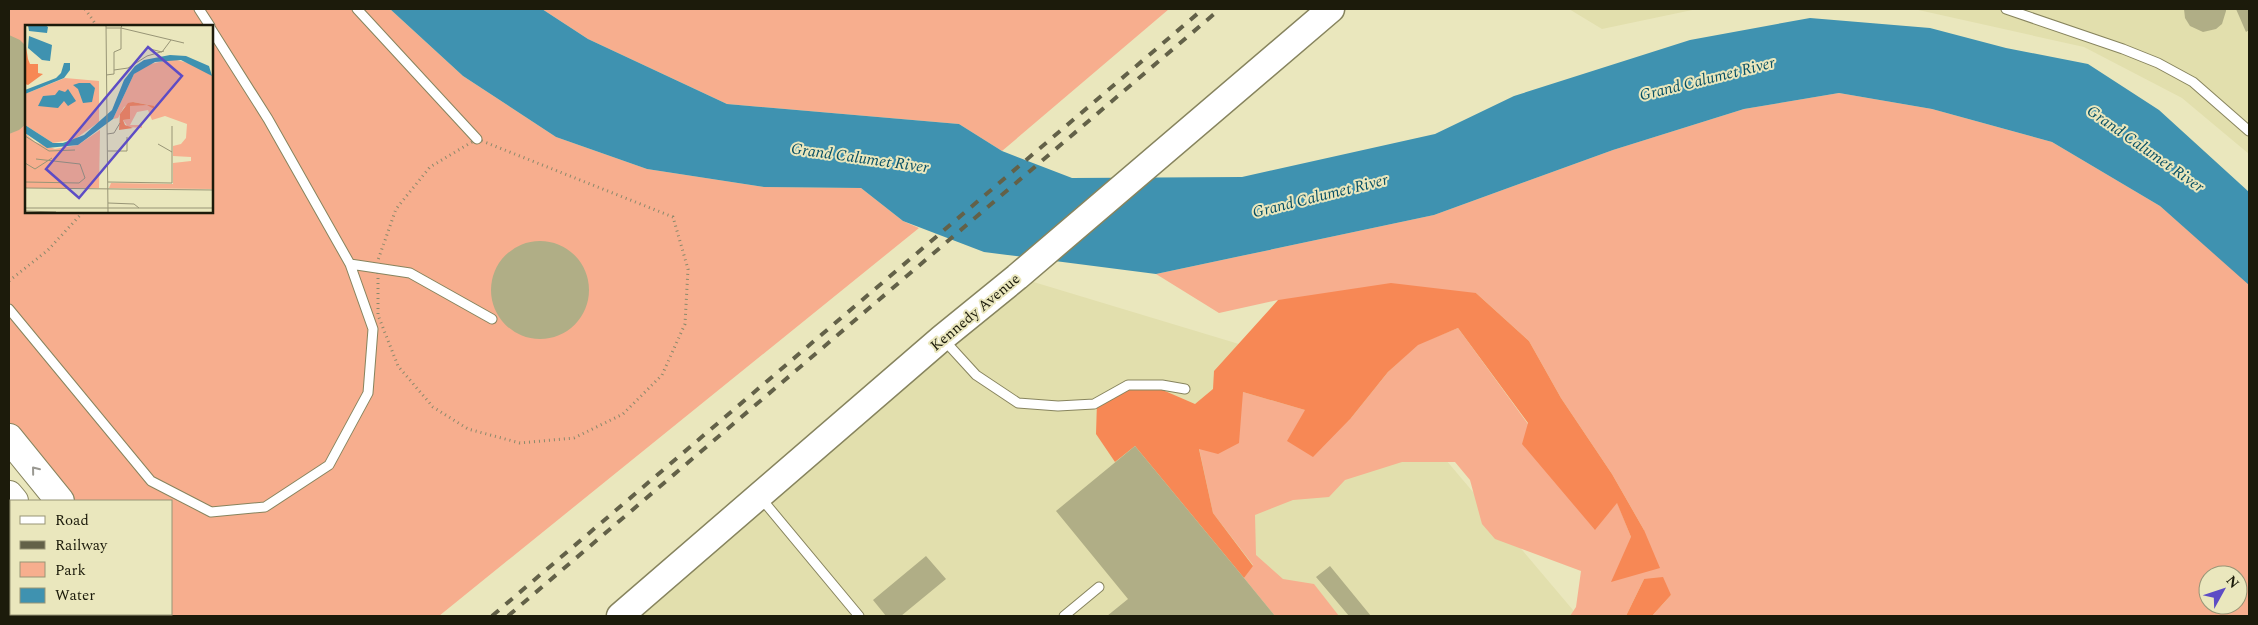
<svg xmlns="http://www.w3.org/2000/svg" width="2258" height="625" font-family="Spectral,serif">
<rect width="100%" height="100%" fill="#eae7bd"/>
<path fill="#e2dfad" d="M1569 9H1697L1602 29Z
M1914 9H2249V154L2182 98 2084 47Z
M1017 277 1385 388 1578 616H620Z"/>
<path fill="#f7ae8e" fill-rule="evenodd" d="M9 9H390L463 76 556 137 647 169 764 187 861 188 903 221 919 228 439 616H155L153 614H171V501H60L9 438ZM26 26H211V211H26Z
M542 9H1169L1002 151 959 124 727 104 588 39Z
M1839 93 1932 109 2052 142 2160 206 2249 284V616H1652L1671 595 1644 579 1626 616H1570L1576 607 1581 571 1495 539 1482 524 1470 480 1455 462H1402L1345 480 1329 497 1293 500 1255 515 1256 555 1283 579 1314 584 1339 616H1275L1244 578 1253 565 1213 513 1199 448 1243 392 1305 410 1351 418 1388 372 1418 344 1458 328 1528 424 1595 529 1617 502 1631 537 1644 530 1612 474 1561 398 1529 341 1476 293 1278 300 1219 313 1156 274 1434 215 1613 150 1744 109ZM2208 575H2238V605H2208Z"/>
<path fill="#f78855" d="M1391 283 1476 293 1529 341 1561 398 1612 474 1644 530 1660 568 1611 582 1631 537 1617 503 1595 530 1522 444 1528 423 1458 328 1418 345 1388 372 1351 418 1313 457 1287 441 1305 410 1243 392 1239 443 1218 454 1199 449 1213 513 1253 566 1244 578 1135 446 1115 462 1096 434 1097 402 1121 388H1158L1195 404 1213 389 1214 371 1278 300Z
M1663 577 1671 595 1652 616H1626L1644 579Z"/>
<path fill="#3f92b0" d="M390 9H542L588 39 727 104 959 124 1002 151 1072 178 1242 177 1435 134 1514 96 1690 40 1810 18 1930 28 2006 48 2088 64 2159 110 2249 192V285L2160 206 2052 142 1932 109 1839 93 1744 109 1613 150 1434 215 1156 274 984 252 903 221 861 188 764 187 647 169 556 137 463 76Z"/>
<path fill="#b0ae86" d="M2184 9H2226V11L2222 24 2216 29 2203 32 2190 26 2185 18Z
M2236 9H2249V30L2246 32Z
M9 35 20 40 26 46V124L19 130 9 134Z
M491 290a49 49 0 1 1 98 0a49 49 0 1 1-98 0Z
M1135 446 1244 578 1275 616H1107L1128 599 1056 511Z
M926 556 946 579 901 616H886L873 600Z
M1330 566 1371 616H1349L1316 577Z"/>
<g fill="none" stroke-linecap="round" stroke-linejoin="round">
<g stroke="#87845e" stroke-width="11">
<path id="service" d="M199 9 210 26
M357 9 477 139
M2006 9 2123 49 2158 63 2193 82 2249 131
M350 264 410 273 492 319
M9 309 151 481 211 512 265 507 329 465 368 393 373 329 350 264 268 119 211 29
M944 340 976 375 1018 403 1058 406 1094 404 1128 385H1162L1185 389
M760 497 859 616
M1064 616 1099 587"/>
</g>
<g stroke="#87845e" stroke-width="29">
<path id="secondary" d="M620 616 942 338 1017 277 1331 9"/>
</g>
<g stroke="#87845e" stroke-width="30">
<path id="motorway" d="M9 438 60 501
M9 495 14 501
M106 614 108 616
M153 614 155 616"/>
</g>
<path stroke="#8b896b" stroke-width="3" stroke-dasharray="1 4" stroke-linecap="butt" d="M85 9 97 26
M477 139 673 217 688 269 685 324 662 375 623 414 574 438 520 443 468 429 433 407 398 366 378 315V260L396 209 430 167Z
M9 281 48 250 84 211"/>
<use href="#service" stroke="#fff" stroke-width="9"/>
<use href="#secondary" stroke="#fff" stroke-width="26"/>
<use href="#motorway" stroke="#fff" stroke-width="28"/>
<path stroke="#636148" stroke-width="4" stroke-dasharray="9 9" stroke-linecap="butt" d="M9 551 11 555
M9 569 11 572
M45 614 48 616
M60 614 62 616
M492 616 1203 9
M508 616 1220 9"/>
</g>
<defs><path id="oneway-chevron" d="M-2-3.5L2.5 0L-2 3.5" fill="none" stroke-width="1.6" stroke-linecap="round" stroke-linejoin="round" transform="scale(1.25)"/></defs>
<use stroke="#999891" href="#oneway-chevron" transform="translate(35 470) rotate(-129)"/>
<g text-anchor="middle" stroke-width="4" stroke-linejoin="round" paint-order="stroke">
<g font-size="15" fill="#1c1b0b" stroke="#eae7bd">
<text transform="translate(975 312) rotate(-40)" y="5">Kennedy Avenue</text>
</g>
<g font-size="16" font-style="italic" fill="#085065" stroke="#eae7bd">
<text transform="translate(1707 78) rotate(-14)" y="6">Grand Calumet River</text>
<text transform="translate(2146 148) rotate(35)" y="6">Grand Calumet River</text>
<text transform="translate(860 157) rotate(8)" y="6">Grand Calumet River</text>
<text transform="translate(1320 195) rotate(-14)" y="6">Grand Calumet River</text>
</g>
</g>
<g transform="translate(25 25)">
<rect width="188" height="188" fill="#eae7bd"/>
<path d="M148 34 171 40 187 51V164L84 163 86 158 148 159V138L166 136V132L148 131V121L156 119 161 113 162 99 140 91 127 95 123 85 112 87 105 100H117V103L103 102 98 95 105 94V80H124L108 77 99 82 93 93 88 94 109 49 121 40ZM40 53 74 56V97L50 114 28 118 0 100V69ZM75 105 74 163H0V108L10 117 30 124 53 120Z" fill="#f7ae8e"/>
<path d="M0 15 3 34 5 39H13V48L18 49 3 60 0 59ZM108 77 129 81V84L122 80 105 81V94L98 95 100 100 108 103 94 105 95 89 103 78Z" fill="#f78855"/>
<path d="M20 0 23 2 22 8 4 6 3 0ZM4 11 27 20 25 36 17 35 3 23ZM145 30 161 31 184 41 187 51 156 35 130 37 109 49 88 94 53 120 22 123 0 108V100L28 118H38L59 110 87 85 99 55 110 41 119 35ZM39 38H45V45L39 53 0 69V65L31 53 36 48ZM54 58H65L70 63 67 77 58 78 53 64 48 60ZM43 64 51 76 43 81 39 76 33 83 13 81 18 71 30 70 34 65 40 67Z" fill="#3f92b0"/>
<path fill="none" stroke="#989576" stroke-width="1" d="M81 0 83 187M97 0 96 3 159 18M81 3H96V24L89 27V45M125 24 137 27 146 15M81 50 89 49V45L103 43 122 31 139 26M82 109 89 108 95 98M0 111 24 126 50 125M133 119 147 127M83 126H102V112M0 138 10 144 27 133M0 157 54 158 60 153 55 139 11 134M83 157 147 158V101M0 163 188 165M83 178 109 179 114 183M0 183H188M0 186 31 187"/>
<path fill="#5d4cc5" fill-opacity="0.15" stroke="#5d4cc5" stroke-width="2.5" d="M123 22 157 51 54 173 21 144Z"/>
<rect width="188" height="188" fill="none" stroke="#1c1b0b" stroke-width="2.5"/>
</g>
<rect width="2258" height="625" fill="none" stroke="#1c1b0b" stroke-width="20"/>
<rect x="10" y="500" width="162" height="115" fill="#eae7bd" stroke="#989576"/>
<rect x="20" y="516" width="25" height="8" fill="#ffffff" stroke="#989576"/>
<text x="55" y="525" font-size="15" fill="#1c1b0b">Road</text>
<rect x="20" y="541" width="25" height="8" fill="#636148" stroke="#989576"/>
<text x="55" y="550" font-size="15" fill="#1c1b0b">Railway</text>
<rect x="20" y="562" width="25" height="15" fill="#f7ae8e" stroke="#989576"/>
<text x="55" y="575" font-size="15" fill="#1c1b0b">Park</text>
<rect x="20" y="588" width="25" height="15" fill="#3f92b0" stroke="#989576"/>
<text x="55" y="600" font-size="15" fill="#1c1b0b">Water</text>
<g transform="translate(2223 590) rotate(50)"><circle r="24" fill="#eae7bd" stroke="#989576"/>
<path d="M0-4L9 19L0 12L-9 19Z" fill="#5d4cc5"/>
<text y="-8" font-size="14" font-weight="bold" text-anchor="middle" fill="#1c1b0b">N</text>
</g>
</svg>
